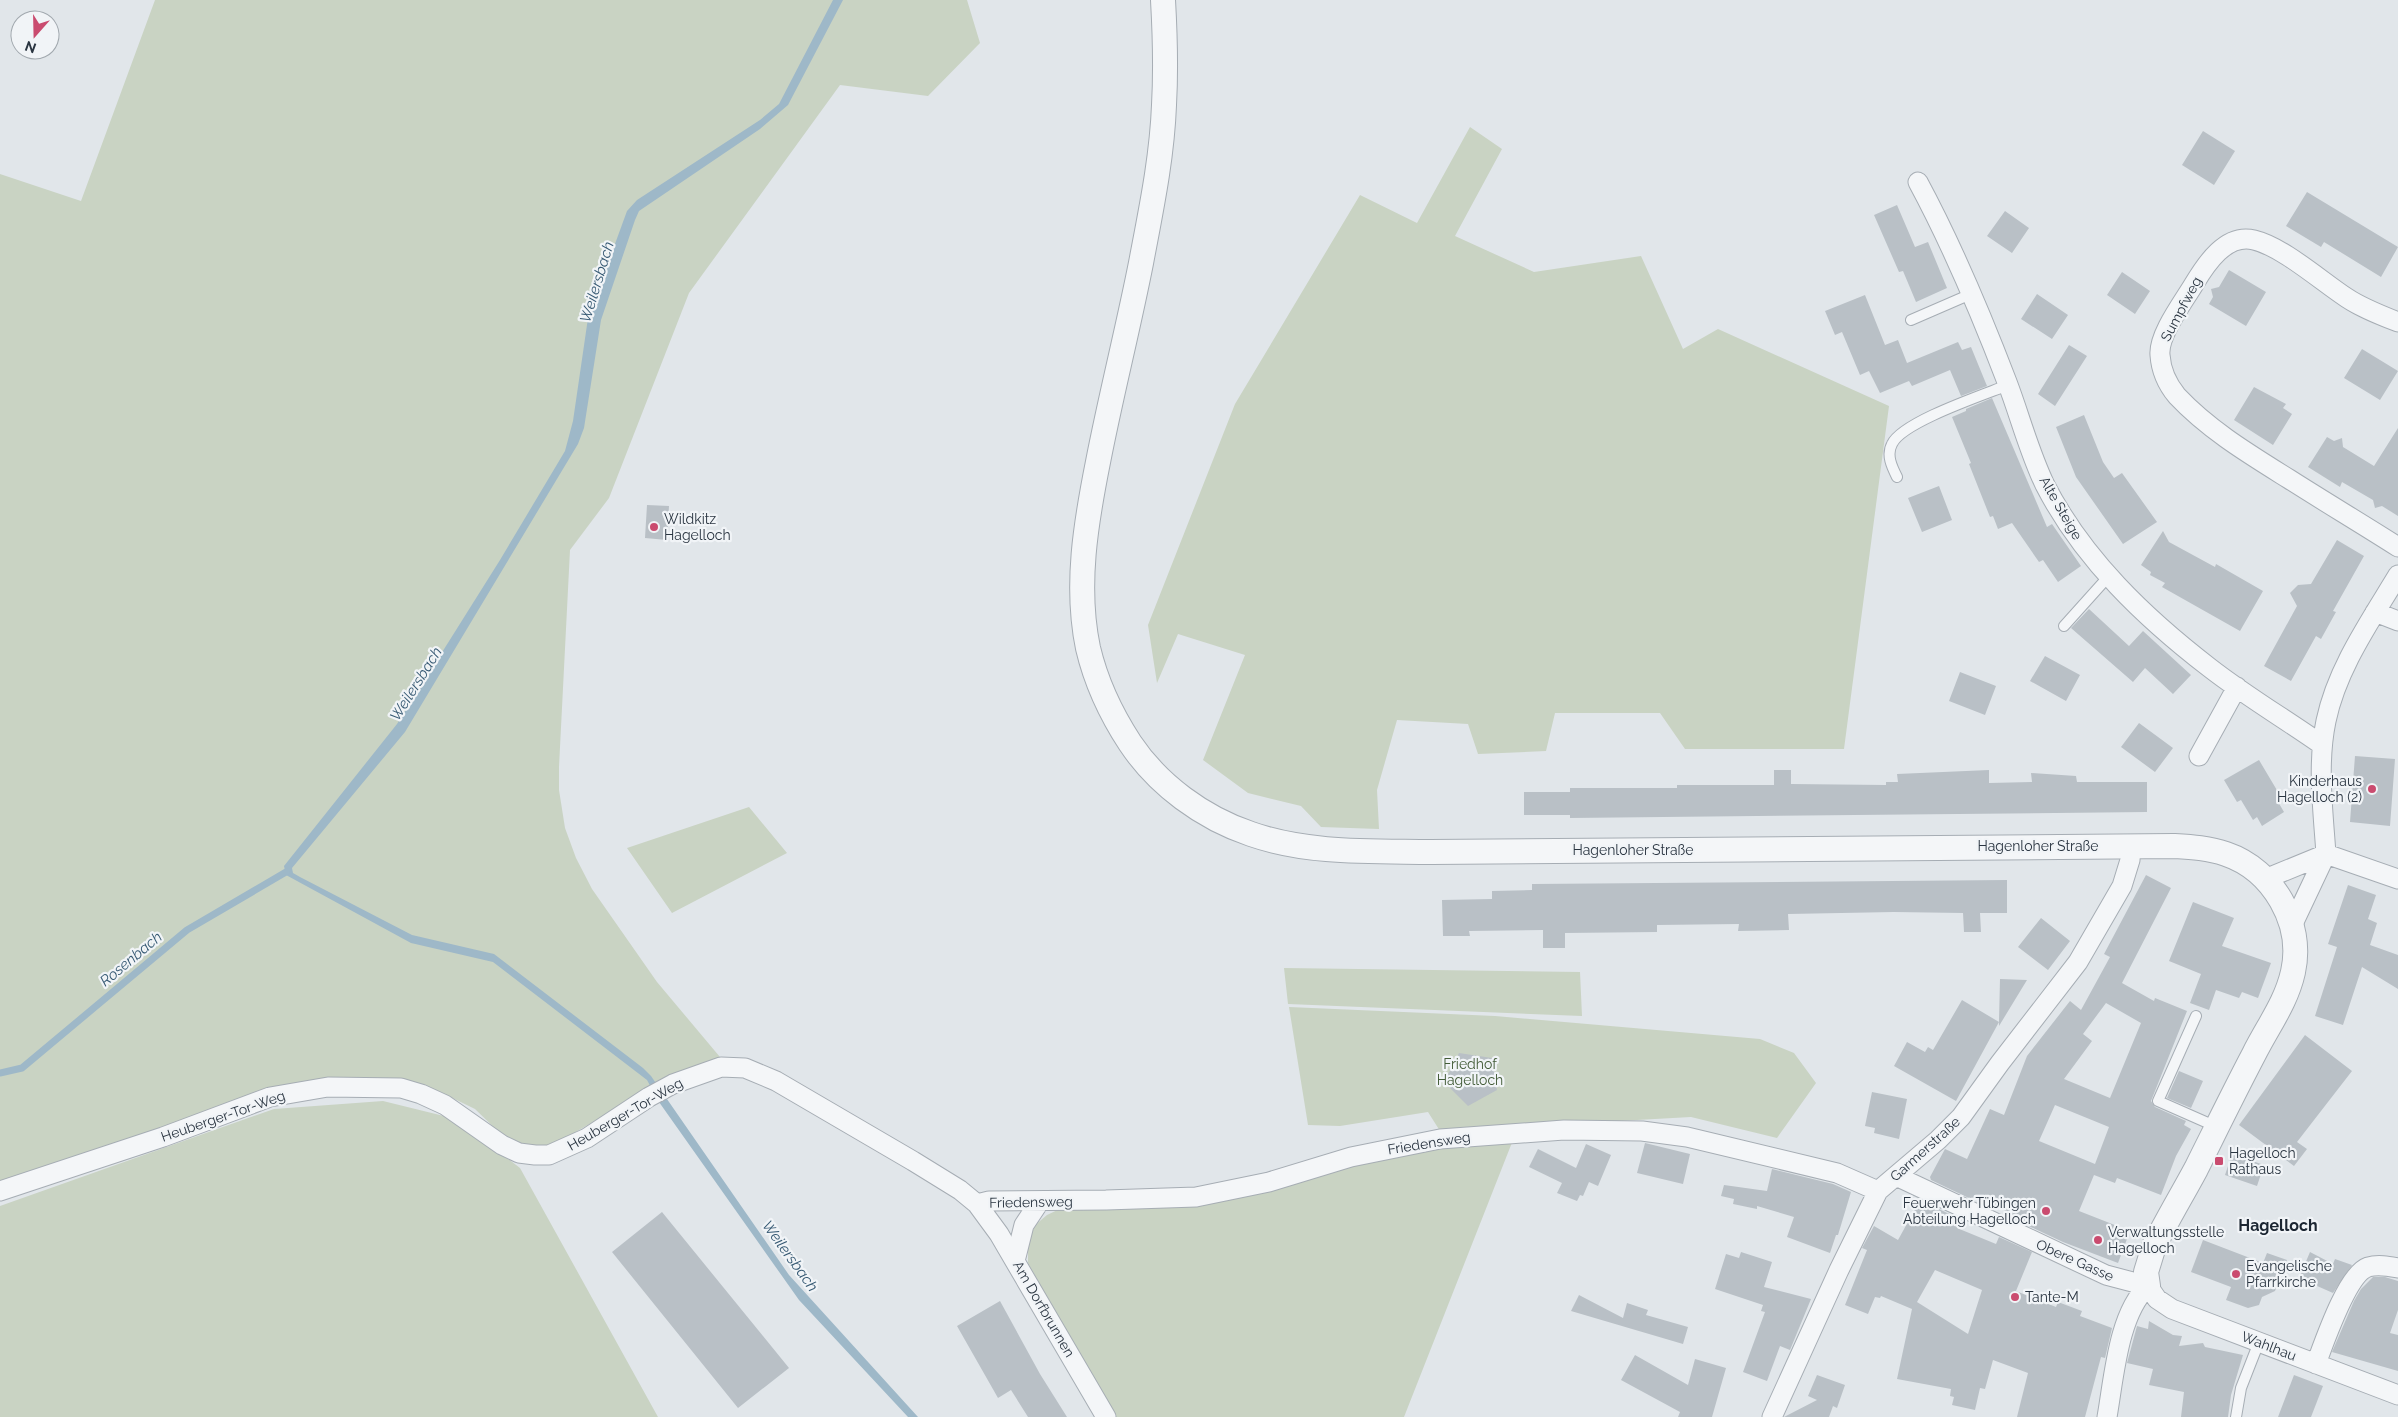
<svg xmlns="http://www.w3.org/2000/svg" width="2398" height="1417" font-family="Raleway,sans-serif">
<rect width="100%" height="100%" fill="#e1e6ea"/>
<path fill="#c9d3c3" d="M155 0H967L980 43 928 96 840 85 689 293 609 498 570 550 559 767V790L565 828 576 858 592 889 657 982 725 1063 614 1110 551 1146 539 1148 510 1143 475 1109 438 1091 389 1080H321L0 1183V174L81 201Z
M1470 127 1502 149 1455 236 1534 272 1641 256 1683 349 1718 329 1889 406 1844 749H1685L1660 713H1555L1546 751 1478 754 1468 724 1397 720 1377 790 1379 829 1321 827 1301 806 1248 793 1203 760 1245 655 1178 634 1157 683 1148 625 1235 404 1360 195 1417 223Z
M749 807 787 853 672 913 627 848Z
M1284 968 1580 972 1582 1016 1288 1004Z
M1289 1007 1495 1016 1760 1039 1794 1053 1816 1083 1777 1138 1691 1117 1440 1131 1428 1112 1340 1126 1308 1125Z
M383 1101 456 1119 520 1168 658 1417H0V1206L274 1109Z
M1513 1140 1404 1417H1113L1028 1263V1243L1034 1226 1047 1215 1068 1205 1196 1204 1353 1161 1442 1143Z"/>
<path fill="#9eb8c8" d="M833 0H843L788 105 760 129 639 211 635 220 601 320 584 428 578 444 405 732 292 868 293 873 300 877 412 935 494 954 643 1068 651 1076 789 1275 918 1417H908L799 1300 659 1102 647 1080 493 962 411 943 286 875 284 866 397 724 500 560 565 451 573 421 588 318 627 211 637 200 760 120 779 104Z"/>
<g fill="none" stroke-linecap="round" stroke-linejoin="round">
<path stroke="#9eb8c8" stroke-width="7" d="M0 1073 22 1068 187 930 286 872"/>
</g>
<path fill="#b9c0c6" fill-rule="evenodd" d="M2203 131 2235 151 2214 185 2182 165Z
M2307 192 2398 247 2381 277 2324 242 2321 247 2286 226Z
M1897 205 1915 247 1928 242 1947 288 1916 302 1903 271 1899 272 1874 215Z
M2005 211 2029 228 2012 253 1987 236Z
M2229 270 2266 292 2246 326 2209 304 2213 297 2211 289 2219 287Z
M2122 272 2150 291 2135 314 2107 295Z
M2037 294 2068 315 2052 339 2021 319Z
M1865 295 1885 345 1898 340 1907 363 1958 342 1962 350 1971 347 1987 386 1961 396 1950 370 1912 386 1909 381 1880 393 1869 371 1860 375 1842 332 1835 335 1825 311Z
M2069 345 2087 356 2055 406 2038 394Z
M2362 349 2398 371 2380 400 2344 378Z
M2254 387 2286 404 2283 408 2292 414 2273 445 2234 420Z
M1992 398 2047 527 2052 524 2081 566 2058 582 2043 560 2039 562 2012 523 1998 529 1993 516 1990 517 1969 464 1971 463 1952 417 1966 411V409Z
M2084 415 2103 462 2114 478 2122 473 2157 522 2123 544 2076 477 2056 427Z
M2398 428V516L2382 506 2375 508 2373 500 2342 482 2340 487 2308 467 2327 437 2334 441 2342 438 2343 447 2374 466Z
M1939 486 1952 520 1922 532 1908 498Z
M647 505 669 506 667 540 645 538Z
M2163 531 2169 542 2215 567 2216 564 2263 591 2240 631 2162 587 2165 583 2150 575 2151 572 2141 565Z
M2337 540 2364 556 2333 611 2336 612 2321 639 2316 636 2291 681 2264 666 2297 606 2290 593 2298 585 2311 584Z
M2089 609 2129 646 2143 631 2191 675 2173 694 2145 668 2133 682 2071 628Z
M2045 656 2080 675 2066 701 2030 681Z
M1960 672 1996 686 1985 715 1949 701Z
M2139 723 2173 748 2155 772 2121 747Z
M2355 756 2395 759 2390 826 2350 822Z
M2259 760 2281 797 2277 800 2284 812 2262 826 2257 817 2253 820 2241 800 2237 802 2224 780Z
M1774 770H1791V784L1886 785V782H1898L1897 774 1989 770V783L2032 782 2031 773 2076 776 2077 782H2147V812L1570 818V815H1524V792H1570V788H1677V785H1774Z
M2146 875 2171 888 2122 983 2154 1001 2155 998 2187 1011 2151 1101 2155 1107 2186 1121 2184 1125 2191 1129 2176 1156 2161 1195 2117 1178 2115 1183 2094 1175 2079 1211 2130 1231 2118 1263 2063 1242 2007 1216 2008 1212 1974 1197 1973 1200 1931 1180 1930 1177 1945 1149 1967 1159 1990 1109 2004 1115 2027 1056 2070 1001 2081 1010 2110 957 2104 954ZM2106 1003 2141 1023 2110 1098 2064 1079 2092 1041 2083 1034ZM2055 1105 2109 1127 2095 1164 2039 1141Z
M2007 880V913H1980L1981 932H1964L1963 913 1894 912 1788 914 1789 930 1738 931 1739 924 1657 925V932L1565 933V948H1543V930L1469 931 1470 936H1443L1442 900 1492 899V891L1532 890V884Z
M2348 885 2376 895 2368 919 2377 923 2370 945 2398 955V989L2362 967 2343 1025 2315 1016 2337 947 2328 944Z
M2193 902 2234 918 2222 946 2271 963 2258 998 2242 992 2239 998 2216 990 2209 1010 2190 1003 2201 974 2169 961Z
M2041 918 2070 941 2048 970 2018 947Z
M2000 979 2027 980 1999 1026V1022L1956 1101 1894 1066 1907 1042 1925 1052 1928 1047 1933 1050 1962 1000 1999 1022Z
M2305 1035 2352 1071 2297 1142 2307 1149 2294 1166 2239 1125Z
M1459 1053 1492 1058 1497 1090 1468 1106 1444 1082Z
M2179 1071 2203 1081 2191 1108 2167 1098Z
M1872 1092 1907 1099 1899 1139 1874 1133 1875 1128 1865 1126Z
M1645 1143 1690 1154 1683 1184 1637 1173Z
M1586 1144 1611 1155 1598 1186 1589 1182 1583 1196 1580 1195 1577 1201 1557 1193 1562 1183 1529 1167 1538 1149 1576 1168Z
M2232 1154 2264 1165 2257 1186 2225 1175Z
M1772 1169 1833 1184 1851 1192 1838 1235H1836L1830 1253 1787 1237 1794 1217 1757 1206V1209L1733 1204 1734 1199 1721 1196 1724 1185 1767 1191Z
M1920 1200 1962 1220 1957 1228 1996 1244 1999 1237 2032 1252 2016 1291 2056 1307 2058 1302 2082 1311 2080 1316 2112 1328 2105 1358 2101 1357 2085 1417H2017L2028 1373 1993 1360 1985 1389 1980 1388 1975 1410 1952 1405 1954 1397 1950 1396 1951 1389 1897 1379 1912 1309 1881 1296 1880 1298 1875 1297 1868 1314 1845 1305 1867 1250 1862 1248 1874 1226 1898 1240ZM1935 1270 1982 1290 1968 1334 1917 1302Z
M662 1212 789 1368 738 1408 612 1252Z
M2203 1240 2263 1263 2267 1253 2287 1260 2275 1291 2262 1297 2259 1305 2248 1308 2226 1300 2231 1287 2191 1272Z
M1741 1252 1772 1262 1764 1287 1811 1299 1790 1350 1780 1346 1767 1381 1743 1372 1765 1312 1761 1311 1763 1305 1715 1289 1726 1254 1739 1258Z
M2310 1252 2333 1264 2335 1259 2352 1265 2333 1293 2299 1278Z
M2373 1277H2385L2398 1281V1310L2390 1333 2398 1335V1371L2332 1352 2354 1301 2361 1289Z
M1579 1295 1623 1318 1627 1303 1648 1310 1646 1315 1688 1327 1683 1344 1571 1311Z
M1000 1301 1040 1374 1067 1417H1028L1011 1390 998 1398 957 1326Z
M2149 1321 2173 1335 2182 1336 2179 1346 2203 1343 2205 1347 2243 1355 2231 1395 2228 1417H2181L2184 1392 2149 1385 2153 1369 2127 1363 2137 1326 2148 1329Z
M1635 1355 1688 1385 1695 1359 1726 1368 1712 1417H1678L1680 1412 1621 1380Z
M1817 1375 1845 1385 1837 1408 1833 1406 1829 1417H1784L1817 1400 1808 1396Z
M2294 1375 2323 1386 2311 1417H2278Z"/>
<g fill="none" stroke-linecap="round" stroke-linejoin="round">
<g stroke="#a6adb4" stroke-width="12">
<path id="service" d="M1911 320 1971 294
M1897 477C1892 467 1886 455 1892 444 1902 422 1983 395 2008 385
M2064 626 2108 577
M2196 1016 2158 1101 2217 1127
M2236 1417 2241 1388 2259 1342"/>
</g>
<g stroke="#a6adb4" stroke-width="21">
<path id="minor" d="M1918 182C1953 247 1981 314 2007 382 2020 416 2029 452 2045 485 2083 559 2145 618 2210 668 2246 696 2285 719 2322 745
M2398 322C2380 315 2362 308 2347 298 2321 281 2283 247 2254 240 2226 233 2206 264 2194 284 2184 301 2158 335 2160 355 2161 370 2167 384 2177 396 2209 430 2249 454 2289 479 2325 502 2362 524 2398 547
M2375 612 2398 621
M2199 756 2237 687
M2265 879 2326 854C2323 810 2317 764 2326 721 2337 668 2371 620 2398 575
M2292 926 2326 854 2398 879
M1896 1176 2106 1275 2148 1286
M0 1191 163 1137 270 1097 328 1087 401 1088 421 1094 445 1105 502 1145 519 1153 535 1155H549L587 1138 649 1097 673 1084 721 1067 745 1068 776 1081 913 1161 960 1190 977 1204 999 1234 1106 1417
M977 1204 989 1201 1106 1200 1196 1197 1269 1182 1351 1157 1440 1139 1564 1130 1642 1131 1687 1137 1837 1173 1878 1191
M1015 1261 1024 1225 1040 1201
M2148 1286 2157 1299 2172 1309 2398 1395
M2316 1364C2324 1343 2347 1274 2368 1267 2378 1264 2388 1266 2398 1268
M1772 1417 1839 1270 1878 1191 1938 1140 1961 1117 2000 1063 2078 962 2122 886 2130 860 2131 846
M2107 1417C2114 1378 2118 1314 2148 1286"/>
</g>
<g stroke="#a6adb4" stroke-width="26">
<path id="tertiary" d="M1163 0C1165 35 1166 70 1164 105 1162 158 1151 210 1141 263 1128 329 1111 395 1098 462 1086 522 1075 586 1088 648 1096 682 1111 714 1130 743 1158 785 1203 818 1251 834 1308 854 1372 851 1431 852L2174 846C2191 847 2209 848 2226 854 2273 870 2304 923 2293 972 2286 1003 2268 1026 2254 1054 2234 1092 2215 1131 2196 1169 2182 1195 2167 1220 2154 1246L2146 1272 2148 1286"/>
</g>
<use href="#service" stroke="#f4f6f8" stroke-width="10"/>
<use href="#minor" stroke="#f4f6f8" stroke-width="19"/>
<use href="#tertiary" stroke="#f4f6f8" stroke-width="24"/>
</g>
<g fill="#ca4b6f" stroke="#f1f4f7" stroke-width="2">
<circle cx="654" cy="527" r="5"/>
<circle cx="2372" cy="789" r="5"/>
<rect x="2214" y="1156" width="10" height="10" rx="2.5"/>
<circle cx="2046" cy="1211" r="5"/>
<circle cx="2098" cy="1240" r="5"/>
<circle cx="2236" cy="1274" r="5"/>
<circle cx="2015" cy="1297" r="5"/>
</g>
<g text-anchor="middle" stroke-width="4.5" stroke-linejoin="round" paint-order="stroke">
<g font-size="14" fill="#2a3541" stroke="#f1f4f7">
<text transform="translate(2181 309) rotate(-62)" y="5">Sumpfweg</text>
<text transform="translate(2061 508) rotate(60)" y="5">Alte Steige</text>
<text x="2038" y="851">Hagenloher Straße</text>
<text x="1633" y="855">Hagenloher Straße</text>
<text transform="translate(625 1114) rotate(-30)" y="5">Heuberger-Tor-Weg</text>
<text transform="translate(223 1116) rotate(-19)" y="5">Heuberger-Tor-Weg</text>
<text transform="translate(1429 1143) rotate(-9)" y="5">Friedensweg</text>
<text transform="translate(1925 1149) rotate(-42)" y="5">Garmerstraße</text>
<text transform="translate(1031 1202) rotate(-1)" y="5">Friedensweg</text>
<text transform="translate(2075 1260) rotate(24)" y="5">Obere Gasse</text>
<text transform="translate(1044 1309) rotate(60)" y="5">Am Dorfbrunnen</text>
<text transform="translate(2269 1346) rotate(21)" y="5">Wahlhau</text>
</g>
<g font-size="14" fill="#2a3541" stroke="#f1f4f7" text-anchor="start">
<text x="664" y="524">Wildkitz<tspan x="664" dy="16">Hagelloch</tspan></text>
<text x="2362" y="786" text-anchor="end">Kinderhaus<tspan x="2362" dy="16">Hagelloch (2)</tspan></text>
<text x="2229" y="1158">Hagelloch<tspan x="2229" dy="16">Rathaus</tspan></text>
<text x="2036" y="1208" text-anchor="end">Feuerwehr Tübingen<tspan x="2036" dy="16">Abteilung Hagelloch</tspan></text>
<text x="2108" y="1237">Verwaltungsstelle<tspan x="2108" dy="16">Hagelloch</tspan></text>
<text x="2246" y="1271">Evangelische<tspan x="2246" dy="16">Pfarrkirche</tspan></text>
<text x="2025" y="1302">Tante-M</text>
</g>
<g font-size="14" fill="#435c38" stroke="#f1f4f7">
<text x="1470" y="1069">Friedhof<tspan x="1470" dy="16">Hagelloch</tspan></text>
</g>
<g font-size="15" font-style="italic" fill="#365973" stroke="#f1f4f7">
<text transform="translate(597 282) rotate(-73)" y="5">Weilersbach</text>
<text transform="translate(416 684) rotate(-58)" y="5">Weilersbach</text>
<text transform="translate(131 959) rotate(-40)" y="5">Rosenbach</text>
<text transform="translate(790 1256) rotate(54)" y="5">Weilersbach</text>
</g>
<g font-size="16" font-weight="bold" fill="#1c2632" stroke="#f1f4f7">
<text x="2278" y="1231">Hagelloch</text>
</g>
</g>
<g transform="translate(35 35) rotate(200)"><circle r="24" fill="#f1f4f7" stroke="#a1a8ae"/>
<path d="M0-4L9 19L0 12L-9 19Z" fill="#ca4b6f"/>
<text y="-8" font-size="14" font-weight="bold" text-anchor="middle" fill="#2a3541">N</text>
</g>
</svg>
